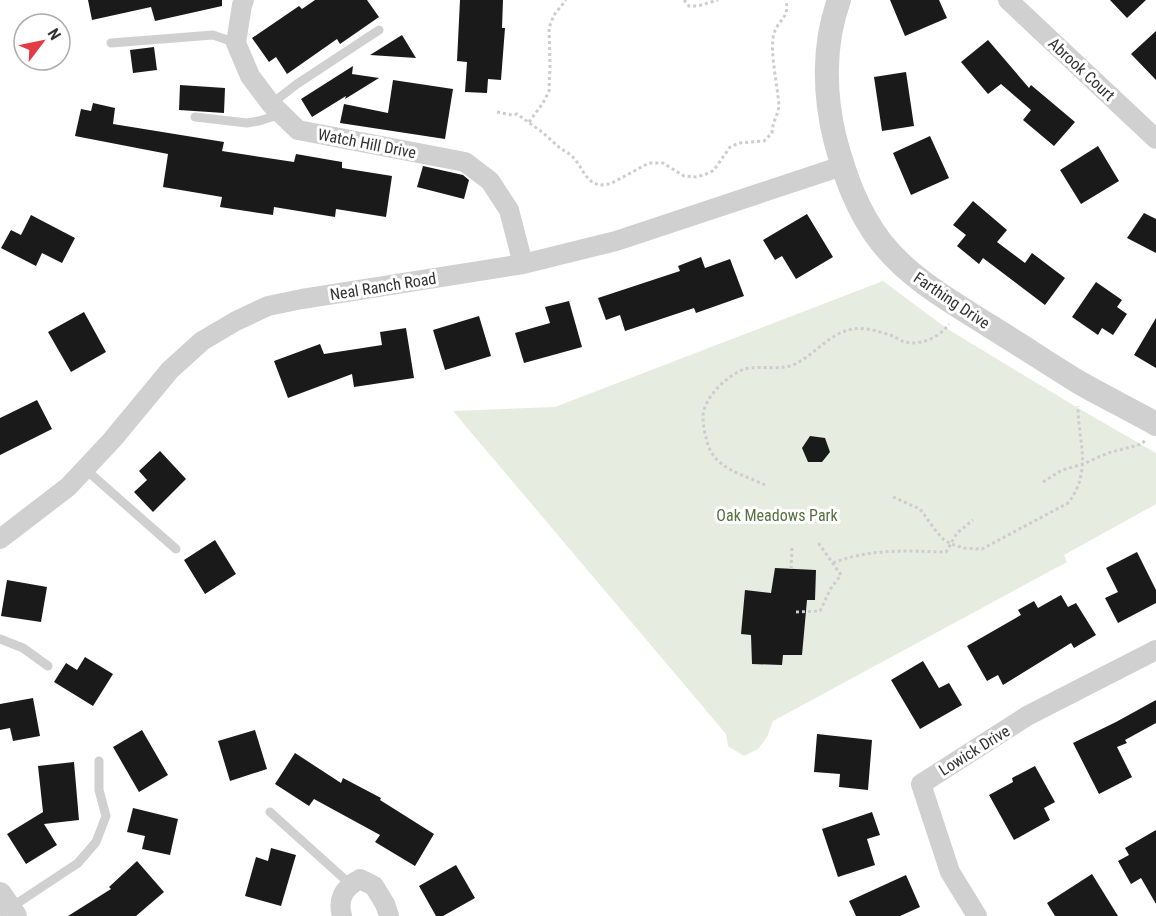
<svg xmlns="http://www.w3.org/2000/svg" width="1156" height="916" font-family="'Roboto Condensed',sans-serif">
<rect width="100%" height="100%" fill="#fff"/>
<path fill="#e6ecdf" d="M883 281 946 328 1078 408 1156 453V504L1064 555 1067 562 773 721 767 737 758 749 744 756 728 746 726 734 453 411 555 407Z"/>
<path fill="#1a1a1a" d="M88 0H222V6L155 21 151 7 92 20Z
M315 0H367L379 17 340 44 337 39 287 74 276 57 269 62 252 38 299 6 302 9Z
M460 0H503L502 28H505L501 80 488 79 487 93 465 92 467 62 457 61Z
M890 0H939L947 18 905 36Z
M1110 0H1146L1127 18Z
M1156 31V80L1131 54Z
M402 35 416 58 370 55Z
M988 40 1029 88 1031 85 1075 122 1054 146 1023 120 1031 110 1001 84 988 94 961 62Z
M154 47 157 70 133 73 130 50Z
M353 66 352 74 379 78 345 99 346 96 312 117 301 99Z
M906 72 914 126 882 131 874 77Z
M393 80 453 89 445 139 340 123 344 104 388 113Z
M180 85 225 88 224 113 179 110Z
M93 103 115 108 113 124 224 142 222 151 294 162 296 154 342 162V168L392 176 386 217 336 209 335 217 274 207 273 215 220 207 222 197 163 187 168 154 75 136 81 109 91 111Z
M930 136 949 178 911 195 893 153Z
M1098 146 1119 181 1081 204 1060 170Z
M423 166 463 175 469 180 464 199 417 187Z
M973 201 1007 230 997 242 1025 263 1032 253 1065 278 1045 305 983 258 979 264 957 246 966 235 953 225Z
M1144 213 1156 219V253L1127 238Z
M807 214 833 257 796 279 782 256 775 260 763 240Z
M31 215 75 238 62 263 42 253 36 266 1 248 11 230 21 235Z
M701 257 705 268 730 259 744 296 696 313 694 308 625 331 620 315 606 320 598 298 680 271 678 266Z
M1096 282 1122 300 1117 307 1127 314 1113 335 1102 328 1098 335 1072 317Z
M569 301 582 347 524 363 515 333 550 323 545 307Z
M84 312 106 352 71 372 48 332Z
M479 316 491 356 445 370 433 330Z
M1156 318V368L1134 355Z
M406 328 414 378 354 387 352 374 288 398 274 361 320 344 324 354 382 345 380 332Z
M37 400 52 429 0 455V418Z
M810 436 825 438 830 452 822 462H808L802 448Z
M160 451 186 479 153 512 134 492 147 480 139 471Z
M215 540 236 574 205 594 184 560Z
M1137 552 1156 590V603L1118 623 1105 598 1118 592 1106 568Z
M775 568 816 570 815 600H807L802 655H783L782 665 752 664 751 635 741 634 745 590 771 593Z
M7 580 47 587 41 622 1 616Z
M1061 595 1068 607 1076 603 1096 635 1074 648 1071 643 1003 685 998 675 987 681 967 646 1021 615 1018 610 1034 601 1038 608Z
M85 657 113 674 93 706 54 682 66 663 77 670Z
M923 661 939 688 949 683 962 705 920 729 891 680Z
M33 698 40 736 13 741 10 728 0 730V704Z
M1156 700V723L1125 740 1127 743 1117 747 1132 777 1099 794 1073 743 1116 722Z
M142 730 168 775 139 792 113 747Z
M255 730 267 769 230 781 218 741Z
M817 734 872 740 868 790 839 787 840 774 814 772Z
M295 753 341 783 343 778 381 798 380 800 434 834 415 866 375 842 380 835 314 799 309 806 275 784Z
M74 762 79 820 44 824 57 845 26 864 7 834 43 812 38 766Z
M1035 766 1055 802 1044 808 1050 820 1014 840 989 795 1013 782 1012 778Z
M133 808 178 819 170 855 142 849 145 836 127 832Z
M872 812 880 835 867 839 875 865 838 877 822 829Z
M1156 830V904L1141 878 1131 884 1118 861 1129 855 1125 848Z
M271 848 296 855 281 906 245 896 256 857 268 861Z
M137 861 164 892 136 916H68L111 889 109 887Z
M456 865 475 898 443 916H436L419 886Z
M1092 874 1118 916H1055L1047 903Z
M906 875 920 907 900 916H856L849 901Z"/>
<g fill="none" stroke-linecap="round" stroke-linejoin="round">
<path stroke="#cdcdcd" stroke-width="3" stroke-dasharray="3 3" stroke-linecap="butt" d="M684 0 689 6H698L718 0
M497 112 512 115 517 114 542 132 560 148 568 153 575 159 586 176 593 183 600 185 610 184 649 163H663L684 176 697 177 709 173 714 170 730 147 739 143 764 141 772 133C772 123 778 115 779 106 778 88 769 49 774 34 778 19 790 19 786 0
M529 122 543 103 549 91 550 66 549 28 554 15 566 0
M1043 482 1062 470 1083 464 1108 453 1142 444 1145 440
M765 485C743 474 713 469 707 441 705 434 703 426 703 418 702 399 728 374 745 369 761 365 780 371 795 364 816 354 829 333 853 329 866 327 881 332 893 336 897 338 901 341 905 342 921 346 940 337 949 324
M893 497 920 509 936 531 943 539 951 544 964 548 982 549 1068 503C1093 471 1078 442 1078 406
M833 563C871 548 907 551 946 552L957 533 973 520
M791 569 792 547
M796 612 820 611 831 588 841 575 817 541"/>
<path stroke="#d0d0d0" stroke-width="9" d="M111 43 213 35 236 43
M271 104 297 84 379 30
M195 117 247 123 259 121 281 114
M85 469 176 549
M0 639 23 648 48 666
M270 812 350 884
M10 908 78 863 96 842 106 816 99 790V761"/>
<path stroke="#d0d0d0" stroke-width="20" d="M244 0 242 5 236 43 250 76 271 104 298 130 465 162 490 181 509 210 523 264
M1008 0 1156 139
M0 539 68 487 112 440 170 370 202 341 236 321 268 306 302 299 523 264 616 241 842 166
M342 916C337 898 345 887 360 879L374 886 385 904 389 916
M977 916 950 872 921 784 1027 716 1156 650"/>
<path stroke="#d0d0d0" stroke-width="24" d="M839 0C823 44 824 94 835 139 845 176 857 211 881 242 909 278 950 301 988 325 1019 344 1049 364 1080 383 1105 397 1131 410 1156 424
M0 894 15 916"/>
</g>
<g text-anchor="middle" stroke-width="6" stroke-linejoin="round" paint-order="stroke">
<g font-size="16" fill="#333" stroke="#fff">
<text transform="translate(1082 69) rotate(43)" y="6">Abrook Court</text>
<text transform="translate(367 143) rotate(11)" y="6">Watch Hill Drive</text>
<text transform="translate(383 286) rotate(-9)" y="6">Neal Ranch Road</text>
<text transform="translate(952 300) rotate(34)" y="6">Farthing Drive</text>
<text transform="translate(974 750) rotate(-32)" y="6">Lowick Drive</text>
</g>
<g font-size="16" fill="#56703f" stroke="#fff">
<text x="777" y="521">Oak Meadows Park</text>
</g>
</g>
<g transform="translate(42 42) rotate(58)"><circle r="28" fill="#ffffff" stroke="#adadad" stroke-width="1.5"/>
<path d="M0-4.5L10 22L0 15L-10 22Z" fill="#e63946"/>
<text y="-9" font-size="16" font-weight="bold" text-anchor="middle" fill="#333333">N</text>
</g>
</svg>
